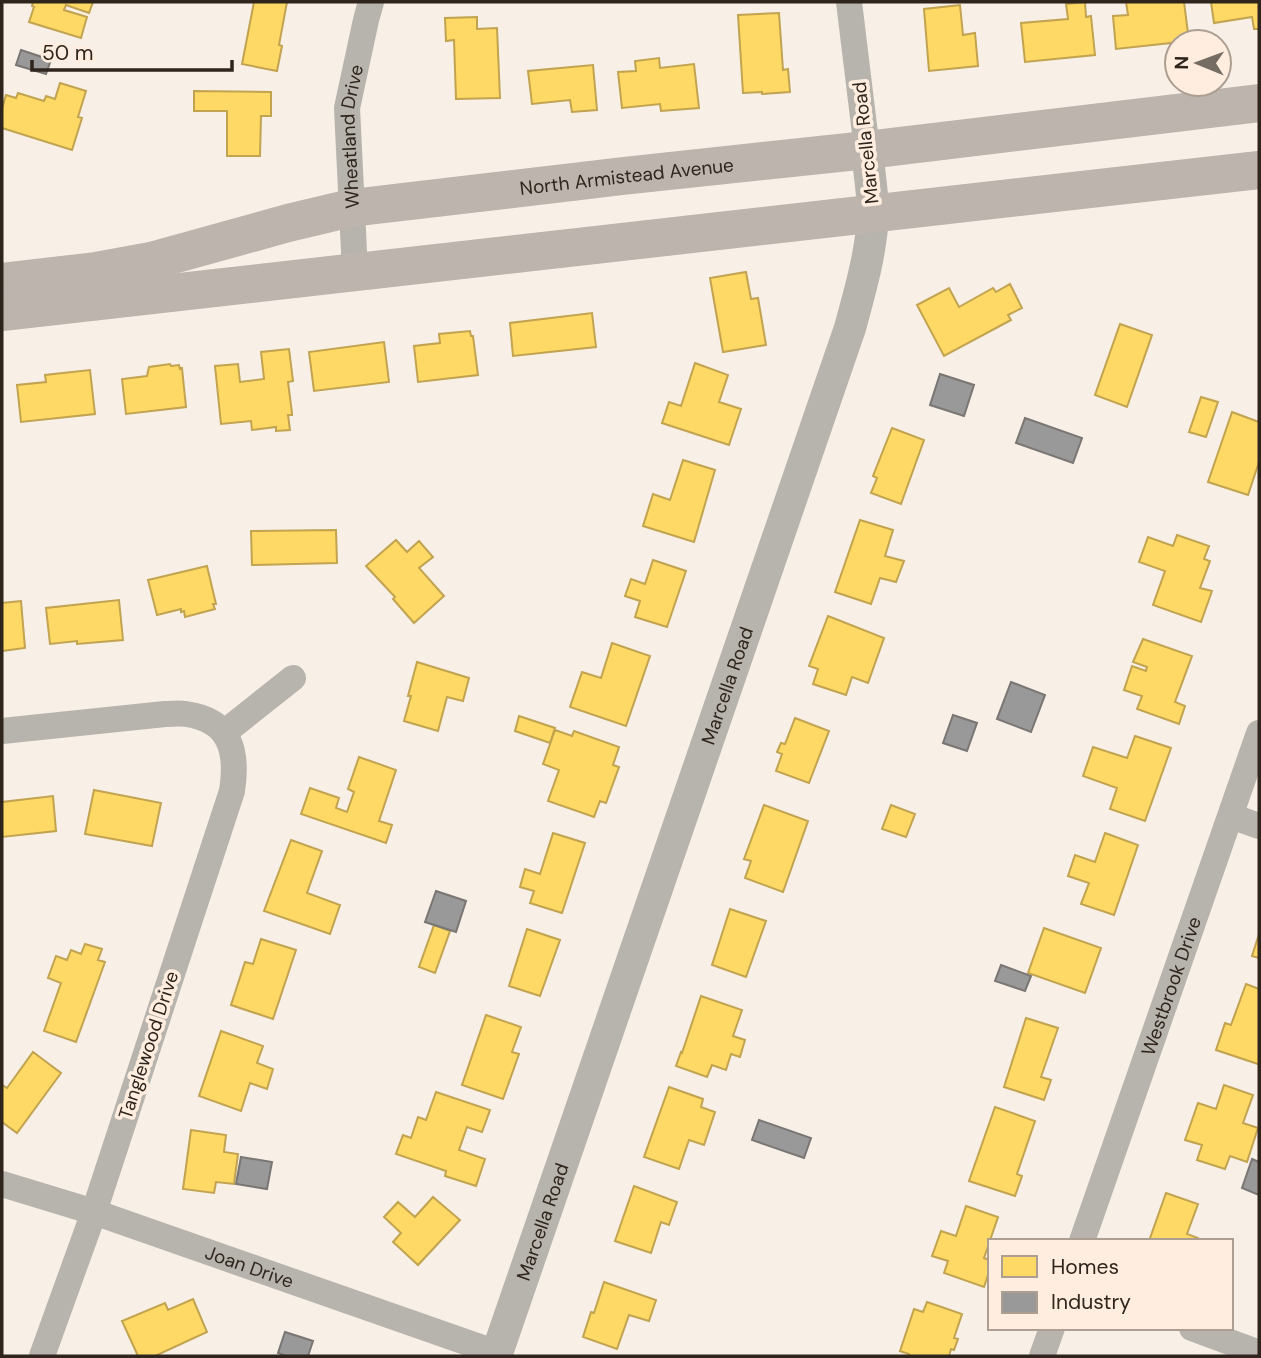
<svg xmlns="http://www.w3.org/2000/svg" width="1261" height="1358" font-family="'DM Sans',sans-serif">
<rect width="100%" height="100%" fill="#f8efe6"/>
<path fill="#ffd966" stroke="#c1a350" stroke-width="2" d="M33 2H93L89 13 66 5 64 10 87 17 81 38 29 22 34 7 32 6Z
M254 2H287L279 45 282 46 277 71 242 64Z
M1085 2 1086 17 1091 16 1095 55 1025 62 1021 23 1068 19 1066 4Z
M1126 2H1184L1189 41 1116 49 1113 16 1128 15Z
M1211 2H1259V29H1254L1252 17 1214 23Z
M960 5 963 35 975 33 978 66 929 71 924 9Z
M779 13 783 70 788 69 790 92 762 94V92L743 93 738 15Z
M477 17V29L497 28 500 98 456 99 454 40 446 41 445 18Z
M659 58 660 68 694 64 699 108 661 111 660 104 622 108 618 72 636 71 635 61Z
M593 65 597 110 572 112 570 100 532 104 528 71Z
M60 83 86 91 78 117 82 118 72 150 2 128V109L6 95 16 98 18 93 44 101 46 96 55 99Z
M194 91 271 92V116H261L260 156H227V111H194Z
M746 272 751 299 758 298 766 345 723 352 710 278Z
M1010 284 1022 308 1008 315 1011 320 944 356 917 305 949 288 959 307 993 288 996 292Z
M592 313 596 347 513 356 510 323Z
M1120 324 1152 335 1127 407 1095 395Z
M470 331 471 336H473L478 375 418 382 414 346 440 343 439 334Z
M384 342 389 382 314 391 309 352Z
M289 349 293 381 288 382 292 413V415H288L290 430 276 431V427L252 430 251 421 221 424 215 366 238 364 240 382 264 379 261 352Z
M695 363 728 375 719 402 741 409 729 445 662 423 669 402 681 406Z
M170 364 171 366 179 365 180 369 182 368 186 407 126 414 122 379 147 376 149 367Z
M90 370 95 414 21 422 17 385 46 382 45 375Z
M1201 397 1218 402 1206 437 1189 432Z
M1232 412 1259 422V462L1248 495 1208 482Z
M892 428 924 440 901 504 871 493 877 478 873 476Z
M683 460 715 470 694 542 643 526 653 494 670 500Z
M860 520 893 530 885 556 904 561 896 582 880 578 871 604 835 592Z
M336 530 337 563 252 565 251 531Z
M1177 535 1209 546 1204 559 1210 561 1200 588 1212 591 1201 622 1153 605 1165 571 1139 562 1148 537 1173 546Z
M396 540 407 552 419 541 433 557 419 568 444 596 414 623 393 599 395 597 366 566Z
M653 560 686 571 667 627 635 617 640 601 625 596 631 579 645 584Z
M207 566 216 604H213L215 609 185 617 184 611 181 612V609L157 615 148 580Z
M119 600 123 640 77 644V641L50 644 46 608Z
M21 601 25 648 2 651V603Z
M828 616 884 638 868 683 852 677 846 695 813 684 818 669 809 666Z
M1143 639 1192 656 1175 702 1185 706 1179 724 1137 709 1142 696 1124 690 1132 666 1146 671 1147 667 1133 662Z
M612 643 650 656 626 726 570 707 582 672 601 678Z
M417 662 469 678 463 701 447 697 438 731 404 721 411 696H408Z
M519 716 555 728 550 743 515 731Z
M795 718 829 731 809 783 776 771 782 754 777 752 781 743 785 744Z
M555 730 572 736 574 731 619 747 613 765 619 767 606 803 600 801 594 817 548 801 559 770 543 764Z
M1135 736 1171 748 1145 821 1110 809 1117 788 1083 776 1093 747 1127 758Z
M359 757 396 770 379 821 392 825 386 843 301 814 310 788 339 798 336 808 347 812 354 792 348 789Z
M94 790 161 803 152 846 85 834Z
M53 796 56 831 2 837V802Z
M764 805 808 821 783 892 745 878 751 861 744 859Z
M891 805 915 814 906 837 882 829Z
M553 833 585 843 562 913 530 903 534 891 520 887 525 869 540 874Z
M1105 833 1138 845 1114 915 1081 904 1089 883 1068 876 1075 855 1095 862Z
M291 840 322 851 307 893 340 905 330 934 264 911Z
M730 909 766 921 746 977 712 965Z
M434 925 450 931 435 973 419 967Z
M1044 928 1101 948 1085 993 1028 973Z
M527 929 560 940 540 996 509 986Z
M1259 934V958L1252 956Z
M261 939 296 950 273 1019 231 1005 245 962 253 964Z
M85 944 102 949 98 960 105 962 76 1042 44 1031 61 983 48 978 56 956 67 960 71 950 81 954Z
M1246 984 1259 989V1063L1258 1064 1216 1050 1225 1023 1231 1025Z
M701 996 742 1010 733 1036 745 1040 740 1057 731 1054 726 1070 712 1065 707 1077 676 1066 681 1052 682 1053Z
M486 1015 521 1027 512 1052 519 1054 503 1099 462 1085Z
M1026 1018 1058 1028 1041 1077 1051 1080 1044 1100 1004 1087Z
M221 1031 263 1046 257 1063 273 1069 267 1089 250 1083 241 1111 199 1096Z
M33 1052 61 1073 17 1133 2 1122V1085L7 1088Z
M1224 1085 1253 1095 1243 1123 1258 1128 1247 1162 1230 1156 1225 1169 1197 1160 1202 1145 1185 1140 1198 1103 1216 1109Z
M669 1087 703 1099 701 1107 715 1112 704 1145 689 1140 679 1169 644 1157Z
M436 1092 490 1110 482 1132 467 1127 459 1150 485 1159 476 1186 445 1176 446 1171 396 1154 403 1135 411 1138 418 1117 426 1120Z
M995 1107 1035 1121 1017 1174 1022 1176 1015 1196 969 1181Z
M191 1130 226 1135 224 1152 238 1154 234 1184 216 1182 214 1193 183 1189Z
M634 1186 677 1202 669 1225 661 1222 651 1253 615 1241Z
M1166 1193 1198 1204 1187 1234 1198 1238 1197 1241H1149Z
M433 1197 460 1220 418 1265 393 1242 401 1233 384 1217 398 1202 415 1217Z
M966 1206 998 1217 984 1258 990 1260V1269L984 1287 944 1273 948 1261 932 1256 941 1231 956 1236Z
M604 1282 656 1300 649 1321 629 1315 617 1349 583 1337 591 1312 594 1313Z
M193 1299 207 1332 155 1356H138L122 1321 165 1303 168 1310Z
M927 1302 962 1314 954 1338 958 1339 954 1350 951 1349 949 1356H908L909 1354 900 1351 914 1309 923 1312Z"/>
<path fill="#999" stroke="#797674" stroke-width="2" d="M21 50 51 60 46 74 16 65Z
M940 374 974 385 964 416 930 405Z
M1025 418 1082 438 1073 463 1016 443Z
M1011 682 1045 695 1031 732 997 719Z
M953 715 977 723 967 751 943 743Z
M436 891 466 901 456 932 425 922Z
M1001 965 1031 976 1025 991 995 981Z
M759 1120 811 1138 804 1158 752 1140Z
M241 1157 272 1162 267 1189 236 1184Z
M1252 1159 1259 1162V1195L1242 1188Z
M285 1332 313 1341 308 1356H286L278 1353Z"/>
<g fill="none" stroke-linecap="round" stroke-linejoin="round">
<g stroke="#b7b3ad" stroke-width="26">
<path d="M849 2 867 150"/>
<path id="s1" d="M355 272 347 108 366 20 371 2"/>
<path d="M2 731 165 714C172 714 179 713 186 714 231 720 238 752 232 791L94 1212 42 1356"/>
<path d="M225 732 293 678"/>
<path d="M1231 816 1259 826"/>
<path id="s2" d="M2 1184 94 1212 497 1353"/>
<path id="s3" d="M1082 1241 1259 733"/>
<path d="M1192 1328 1259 1353"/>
<path d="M1042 1356 1052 1328"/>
</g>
<path stroke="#b7b3ad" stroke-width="32" id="s4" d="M496 1356 850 328C860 291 871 254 873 215 873 194 869 171 867 150"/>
<g stroke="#bcb4ad" stroke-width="38">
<path id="s5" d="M2 282 96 271 151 261 288 223 351 208 623 176 867 150 1259 103"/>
<path d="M2 312 1259 170"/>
</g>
</g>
<g text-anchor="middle" stroke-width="7" stroke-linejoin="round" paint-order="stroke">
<g font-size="19" fill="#2f251c" stroke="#ffeedf">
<text dy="7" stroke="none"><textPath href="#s1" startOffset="136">Wheatland Drive</textPath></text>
<text transform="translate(865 143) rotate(-96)" y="7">Marcella Road</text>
<text dy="7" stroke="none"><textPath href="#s5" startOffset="635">North Armistead Avenue</textPath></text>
<text dy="7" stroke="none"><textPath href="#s4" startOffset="709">Marcella Road</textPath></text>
<text dy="7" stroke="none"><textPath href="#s3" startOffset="270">Westbrook Drive</textPath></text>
<text transform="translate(148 1045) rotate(-72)" y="7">Tanglewood Drive</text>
<text dy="7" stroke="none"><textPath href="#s4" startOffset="142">Marcella Road</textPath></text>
<text dy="7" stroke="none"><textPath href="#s2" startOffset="261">Joan Drive</textPath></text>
</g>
</g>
<rect width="1261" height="1358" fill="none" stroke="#2f251c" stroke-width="7"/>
<rect x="988" y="1239" width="245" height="91" fill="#ffeedf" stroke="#ac9e91" stroke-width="2"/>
<rect x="1002" y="1256" width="35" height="21" fill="#ffd966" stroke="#ac9e91" stroke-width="2"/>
<text x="1051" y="1274" font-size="21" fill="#2f251c">Homes</text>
<rect x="1002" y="1292" width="35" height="21" fill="#999999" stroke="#ac9e91" stroke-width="2"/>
<text x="1051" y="1309" font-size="21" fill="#2f251c">Industry</text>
<g transform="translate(1198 63) rotate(271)"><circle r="33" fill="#ffeedf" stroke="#ac9e91" stroke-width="2"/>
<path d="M0-5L12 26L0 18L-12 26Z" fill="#756c63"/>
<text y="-10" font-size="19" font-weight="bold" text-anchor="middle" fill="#2f251c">N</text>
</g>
<path d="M32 60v10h200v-10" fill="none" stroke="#2f251c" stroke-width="3.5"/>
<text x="42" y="60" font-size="21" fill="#2f251c" stroke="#ffeedf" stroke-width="5" paint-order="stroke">50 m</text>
</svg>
